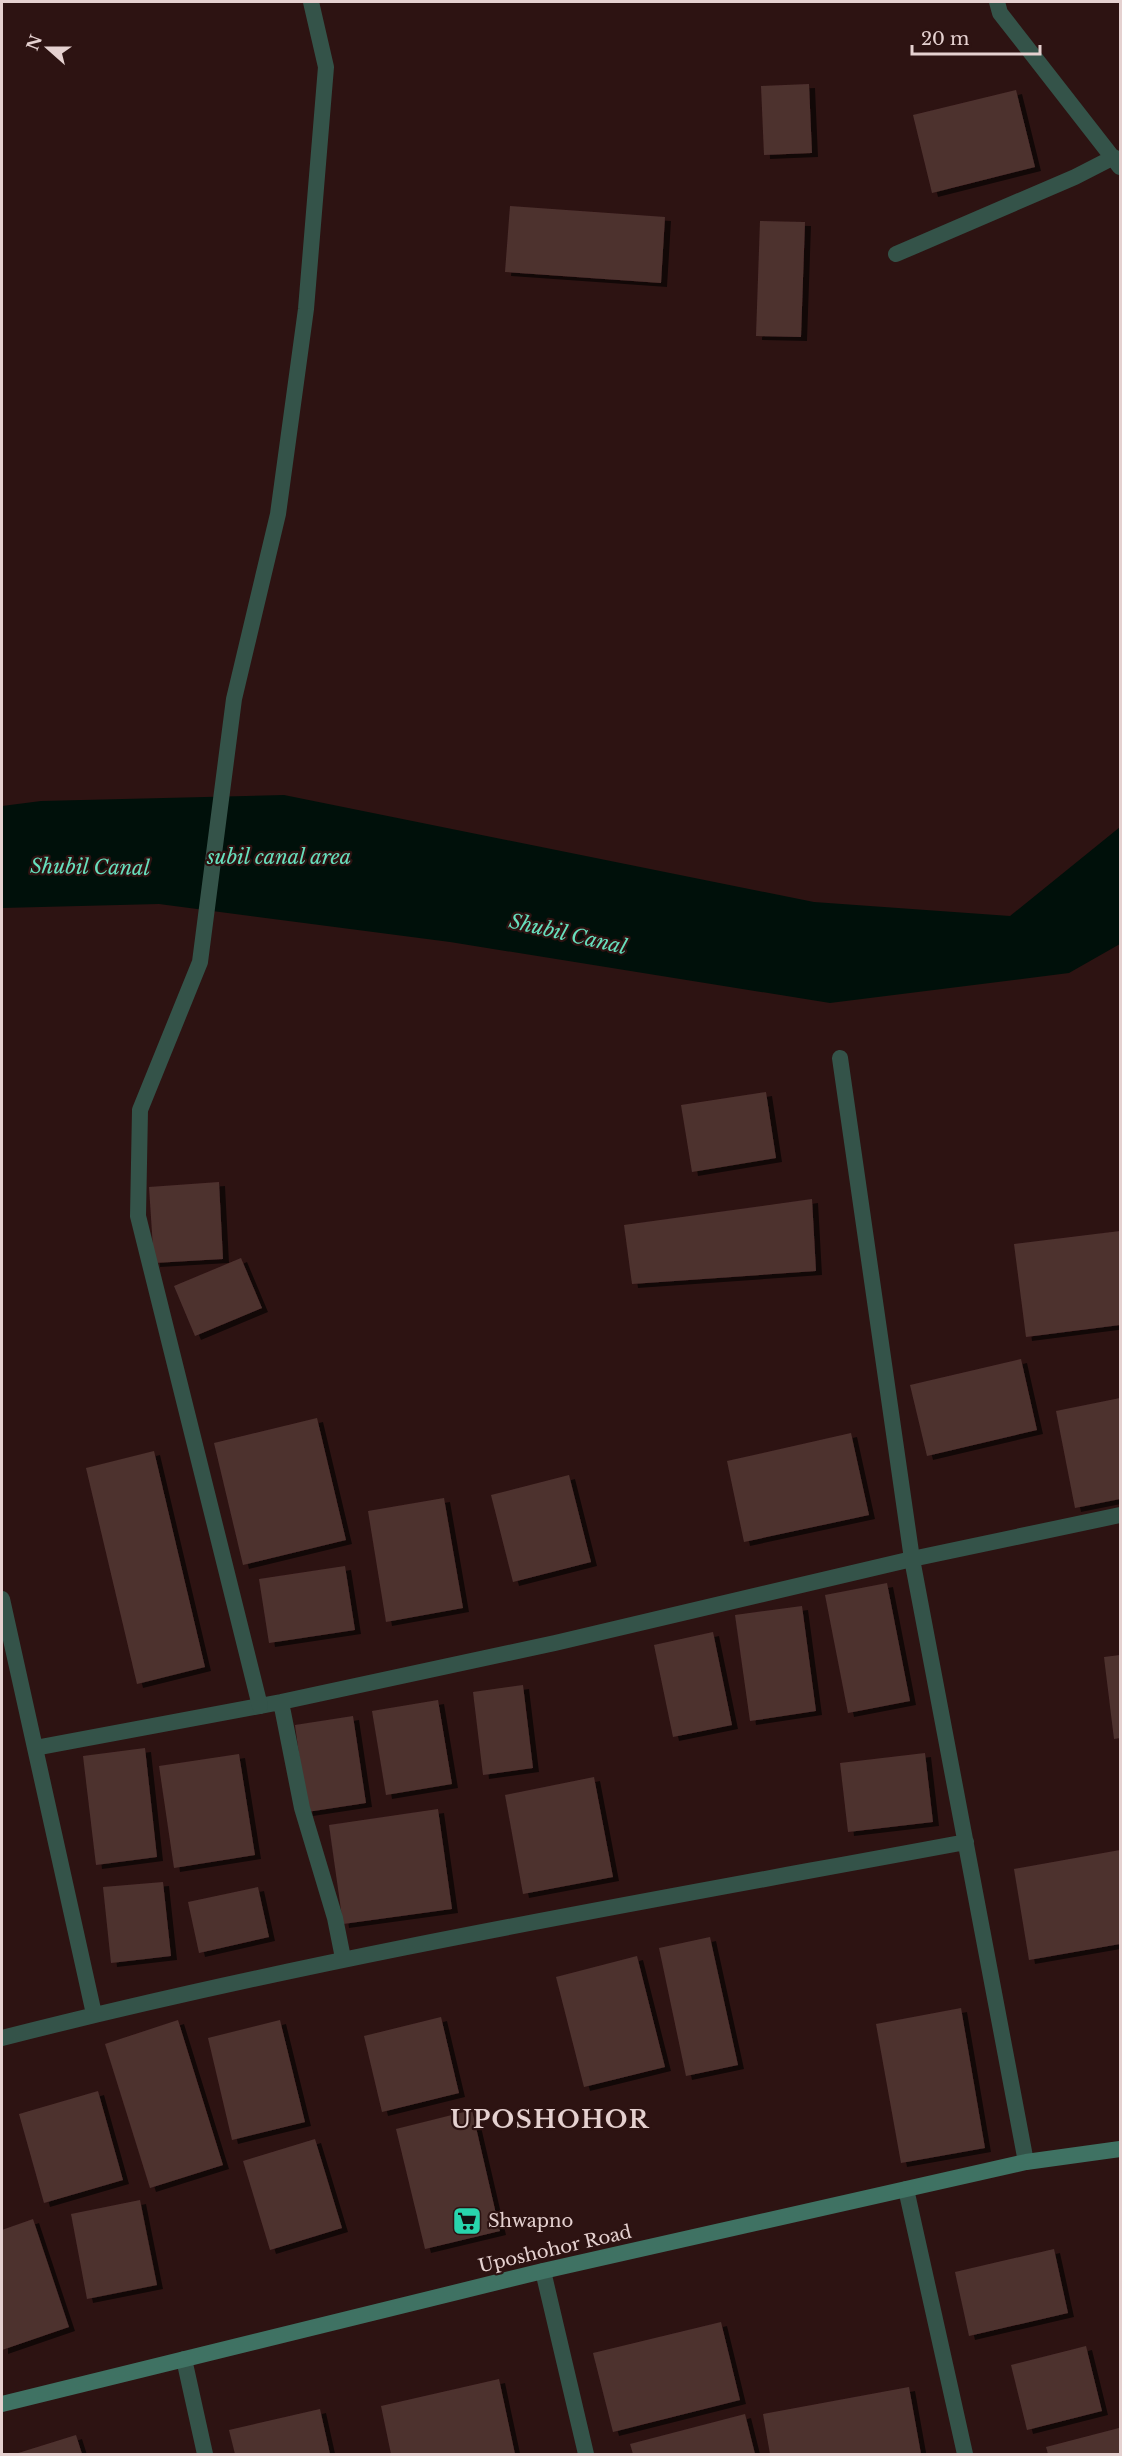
<svg xmlns="http://www.w3.org/2000/svg" width="1122" height="2456" font-family="'Libre Baskerville',serif">
<defs>
<filter id="shadow"><feDropShadow dx="6" dy="4" stdDeviation="0" flood-color="#0009"/></filter>
</defs>
<rect width="100%" height="100%" fill="#2d1312"/>
<path fill="#00100a" d="M284 795 814 902 1010 916 1120 827V944L1069 973 830 1003 450 942 159 904 2 908V806L41 801Z"/>
<path fill="#4e312f" filter="url(#shadow)" d="M809 84 812 153 764 155 761 86Z
M1016 90 1035 167 932 193 913 115Z
M510 206 665 217 661 283 505 272Z
M760 221 805 222 801 337 756 336Z
M766 1092 776 1158 692 1172 681 1105Z
M219 1182 223 1259 154 1263 149 1187Z
M812 1199 816 1271 632 1284 624 1225Z
M1120 1231V1325L1026 1337 1014 1244Z
M241 1258 262 1308 195 1336 174 1286Z
M1021 1359 1037 1430 927 1456 910 1385Z
M1120 1398V1499L1075 1508 1056 1411Z
M317 1418 346 1540 243 1565 214 1443Z
M851 1433 869 1515 744 1542 727 1461Z
M154 1451 205 1667 137 1684 86 1468Z
M569 1475 591 1562 513 1582 491 1495Z
M444 1498 463 1608 386 1622 368 1511Z
M345 1566 355 1630 269 1643 259 1579Z
M887 1583 910 1701 848 1713 825 1595Z
M802 1606 816 1711 750 1721 735 1615Z
M713 1632 732 1725 673 1737 654 1645Z
M1120 1655V1738L1114 1739 1104 1657Z
M523 1685 533 1768 483 1775 473 1692Z
M438 1700 452 1784 386 1795 372 1711Z
M353 1716 366 1803 307 1812 295 1725Z
M145 1748 157 1857 96 1865 83 1756Z
M925 1753 933 1822 848 1832 840 1763Z
M239 1754 255 1855 174 1868 159 1766Z
M594 1777 613 1877 523 1894 505 1795Z
M438 1809 452 1909 343 1924 329 1825Z
M1120 1850V1944L1029 1960 1014 1869Z
M163 1882 171 1956 111 1963 103 1887Z
M258 1887 269 1937 199 1953 188 1902Z
M710 1937 738 2065 686 2076 659 1948Z
M637 1956 665 2067 584 2087 556 1977Z
M961 2008 985 2148 901 2163 876 2024Z
M441 2017 459 2093 382 2112 364 2036Z
M178 2020 223 2165 150 2188 105 2044Z
M280 2020 305 2122 232 2140 208 2038Z
M98 2091 123 2180 44 2203 19 2114Z
M472 2110 500 2231 425 2249 396 2129Z
M315 2139 342 2228 270 2250 243 2161Z
M140 2200 157 2285 87 2299 71 2214Z
M33 2219 69 2327 2 2350V2230Z
M1054 2249 1068 2313 969 2336 955 2272Z
M721 2322 740 2400 613 2432 593 2353Z
M1086 2346 1102 2411 1027 2430 1011 2365Z
M499 2379 515 2454H391L381 2406Z
M909 2387 921 2454H770L763 2414Z
M320 2409 330 2454H235L229 2430Z
M745 2414 755 2454H633L630 2444Z
M1119 2428 1120 2454H1048L1046 2447Z
M76 2435 82 2454H15Z"/>
<g fill="none" stroke-linecap="round" stroke-linejoin="round">
<path stroke="#345349" stroke-width="16" d="M997 2 1000 13 1120 167
M896 254 1075 177 1114 157
M840 1058 912 1559 1026 2162
M2 1599 94 2014
M281 1702 302 1808 335 1918 343 1958
M35 1748 281 1702 555 1643 912 1559 1120 1515
M2 2038C319 1957 643 1902 966 1842
M906 2189 965 2454
M543 2271 586 2454
M184 2359 205 2454"/>
<path stroke="#345349" stroke-width="16" d="M260 1706 138 1216 140 1110 200 962 234 699 278 514 306 309 326 67 311 2"/>
<path stroke="#3f7263" stroke-width="16" d="M2 2404 543 2271 1026 2162 1120 2149"/>
</g>
<defs>
<g id="supermarket-square" transform="scale(1.5)"><rect x="-9" y="-9" width="18" height="18" rx="4" fill="#28d5ad" stroke="#2d1312"/><path d="M-6-5.5h2.5l.6 2H6L4.5 2H-2.5L-4.4-4H-6ZM-1.5 3.2a1.3 1.3 0 1 0 .1 0ZM3 3.2a1.3 1.3 0 1 0 .1 0Z" fill="#111"/></g>
</defs>
<g fill-rule="evenodd">
<use href="#supermarket-square" x="467" y="2221"/>
</g>
<g text-anchor="middle" stroke-width="4.5" stroke-linejoin="round" paint-order="stroke">
<g font-size="18" fill="#e5d1d0" stroke="#2d1312" text-anchor="start">
<text x="488" y="2227">Shwapno</text>
</g>
<g font-size="18" fill="#e5d1d0" stroke="#2d1312">
<text transform="translate(555 2249) rotate(-13)" y="6">Uposhohor Road</text>
</g>
<g font-size="20" font-style="italic" fill="#67dfbd" stroke="#2d1312">
<text x="279" y="864">subil canal area</text>
<text transform="translate(90 867) rotate(1)" y="7">Shubil Canal</text>
<text transform="translate(568 934) rotate(13)" y="7">Shubil Canal</text>
</g>
<g font-size="24" font-weight="bold" letter-spacing="1.5" fill="#e5d1d0" stroke="#2d1312">
<text x="550" y="2128">UPOSHOHOR</text>
</g>
</g>
<rect width="1122" height="2456" fill="none" stroke="#e5d1d0" stroke-width="6"/>
<g transform="translate(48 48) rotate(291)" stroke="#2d1312" stroke-width="4.5" paint-order="stroke">
<path d="M0-4.5L10 22L0 15L-10 22Z" fill="#e5d1d0"/>
<text y="-9" font-size="16" font-weight="bold" text-anchor="middle" fill="#e5d1d0">N</text>
</g>
<path d="M912 45v9h128v-9" fill="none" stroke="#e5d1d0" stroke-width="3"/>
<text x="921" y="45" font-size="18" fill="#e5d1d0" stroke="#2d1312" stroke-width="4.5" paint-order="stroke">20 m</text>
</svg>
